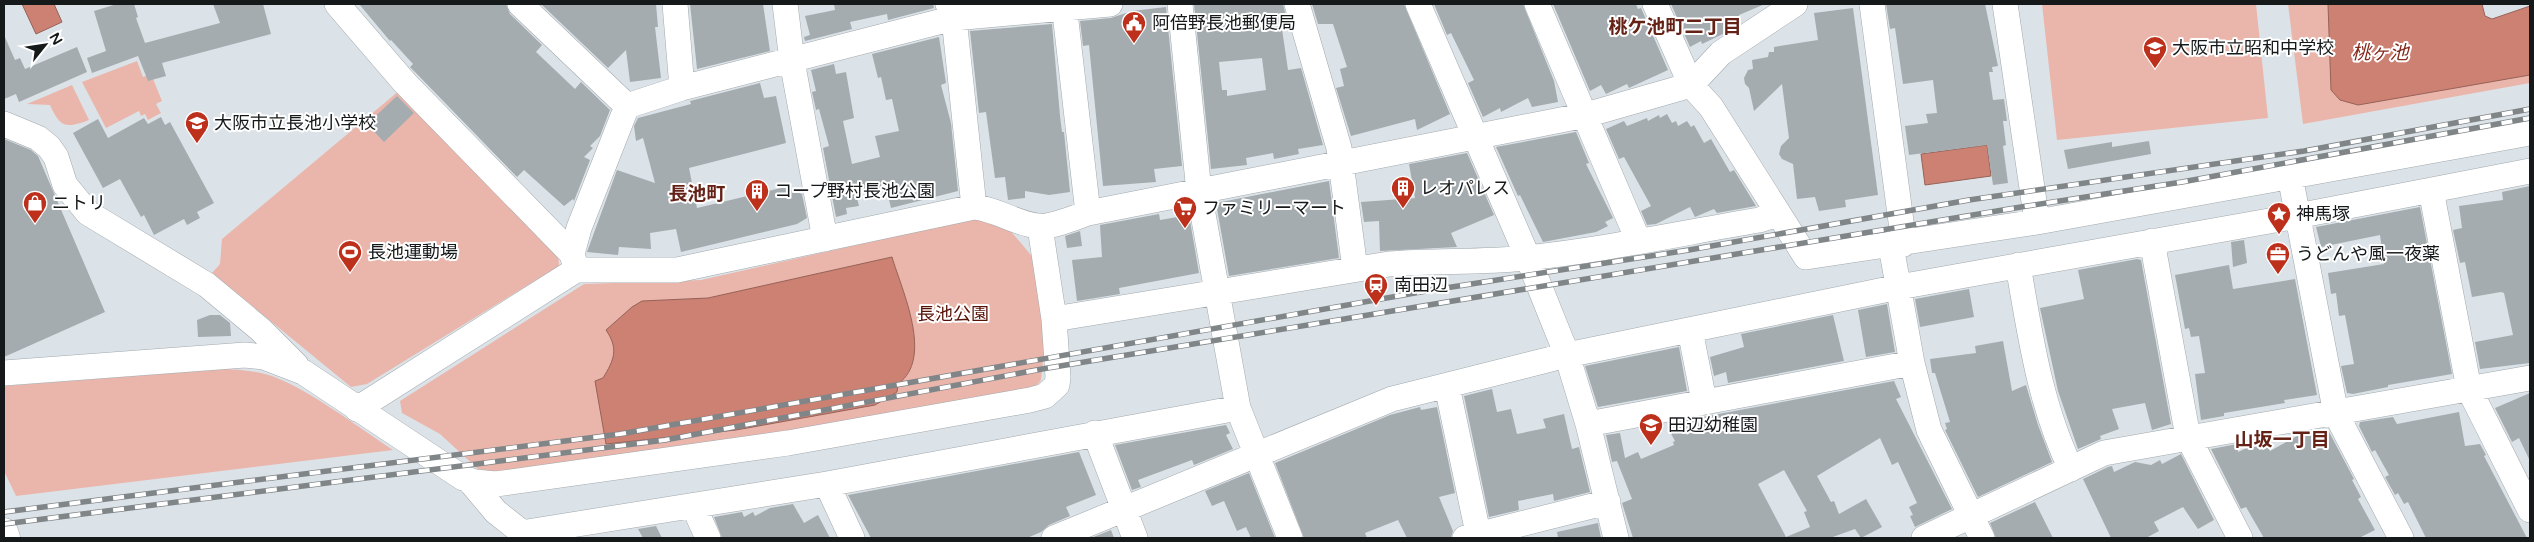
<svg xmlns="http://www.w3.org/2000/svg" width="2534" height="542" font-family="'Varela Round','Noto Sans JP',sans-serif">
<rect width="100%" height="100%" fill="#dce3e8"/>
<path fill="#eab6ab" d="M2042 4H2256L2268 118 2057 140Z
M2288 4H2479L2484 16 2492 21 2530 9V83L2303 124Z
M137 61 143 77 151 74 162 101 156 104 161 113 148 120 145 114 141 116 139 111 106 128 82 82Z
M72 85 89 120C65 129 60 127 50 105L27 104Z
M400 90 558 252 559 266 367 384 351 387 212 273 220 264 222 239Z
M980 217 1006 227 1014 235 1031 255 1040 276 1044 352 1041 380 1034 389 650 454 493 472 478 469 440 434 402 413 400 401 584 284 701 280Z
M226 369C241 370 257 371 272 376 310 390 358 427 393 450L16 496 4 471V386Z"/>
<path fill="#cd8173" stroke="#966258" d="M22 4H54L62 22 36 34Z
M2328 4H2482L2485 16 2492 19 2530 6V75L2358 105 2340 100 2331 90Z
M1987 145 1991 176 1925 185 1921 154Z
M892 257C902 291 934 358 898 384L897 392 875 405 736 430 606 444 595 381 603 378C614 360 619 349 606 330L632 307 642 301 708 298Z"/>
<path fill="#a5acb0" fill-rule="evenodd" d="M117 4H134L138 17 136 18 145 43 220 23 213 4H263L271 34 162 63 166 76 148 81 138 56 92 73 87 58 106 51 94 11Z
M359 4H506L510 14 542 45 536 52 575 89 581 82 610 110 600 136 590 146 593 148 584 157 590 160 574 201 573 199 564 206 524 170 517 177 416 73 410 67 413 64 391 40 390 41Z
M541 4H656L658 27H655L661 78 630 82 626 50 608 68Z
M690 4H763L770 51 697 69Z
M834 4H933L934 8 888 20 887 14 850 22 852 29 805 41 804 37 810 35 805 16 835 10Z
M1194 4H1283L1289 28 1282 29 1288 70 1301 68 1323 145 1298 149 1299 154 1274 159 1273 153 1246 158 1247 165 1211 169ZM1262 58 1266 90 1227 96V90H1222L1219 62Z
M1312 4H1404L1450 114 1417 130 1415 119 1351 136 1336 88 1344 86 1340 69 1347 67 1333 24H1318Z
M1434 4H1523L1554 81 1558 102 1532 107 1528 98 1501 112 1500 108 1483 117 1468 83 1474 80 1451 33 1447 35Z
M1553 4H1636L1638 9 1641 8 1668 70 1631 87 1629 88 1627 84 1606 94 1601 85 1590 91Z
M1671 4H1765L1739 15V21L1727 26 1729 30 1725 33 1702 44 1701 41 1690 47Z
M1886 4H1985L1998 66 1992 67 1993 72H1989L1993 100 2004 99 2007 121H2003L2006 145 2003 146 2008 183 1993 185 1987 145 1909 155 1905 126 1928 123 1926 114 1937 113 1933 80 1903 84 1895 28 1890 29Z
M1166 7 1182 166 1154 169 1156 182 1103 186 1089 45 1083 46 1080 21 1111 18 1132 11Z
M1853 8 1878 195 1845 200 1846 207 1819 211 1815 197 1797 199 1793 164 1782 159 1779 154 1781 146 1789 138 1782 84 1754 111 1749 88 1745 84 1744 78 1748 70 1753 69 1752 60 1768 57 1769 52H1774V47L1818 40 1814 13Z
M1052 24 1060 116 1062 132H1064L1070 192 1049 195 1025 191V198L1008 200 1005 177 995 178 986 112 979 113 970 31Z
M4 35 15 60 20 58 25 69 77 47 87 72 19 102 16 94 4 99Z
M939 37 946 83 941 85 951 123 958 191 891 208 886 187 856 194 859 206 846 208 847 214 836 217 823 148 829 146 819 109 816 110 812 92 816 91 811 70 834 64 836 74 846 72 854 118 843 121 852 164 880 157 875 136 899 131 892 99 886 100 881 77 878 78 872 54Z
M760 83 764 98 776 96 786 143 689 168 697 208 785 187 802 194 807 218 797 224 681 252 676 229 650 233 651 249 619 247 618 255 587 252 617 170 655 183 643 138 636 141 634 126 638 118 691 104 690 101Z
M397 96 414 113 384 142 367 124Z
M1667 114 1672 123 1676 121 1678 126 1687 121 1691 127 1694 125 1704 143 1711 139 1730 172 1734 170 1756 206 1717 213 1714 209 1695 217 1690 207 1656 224 1647 225 1641 211 1651 206 1624 157 1619 159 1606 129 1624 121 1627 126 1647 118 1648 121 1659 115 1660 118Z
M161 117 165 125 170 122 214 203 197 212 200 218 187 225 184 219 154 235 144 215 141 217 120 179 103 188 73 133 98 119 108 138 144 118 148 124Z
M1576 132 1589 163 1586 164 1613 218 1605 222 1608 226 1596 232 1543 242 1520 195 1518 196 1496 147Z
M4 139 31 150 38 156 105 312 4 357Z
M2149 141 2151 154 2068 169 2064 150 2112 142V147Z
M1467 153 1494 215 1451 233 1457 247 1380 251 1379 221 1364 222 1361 202 1415 198 1409 164Z
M1329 181 1339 258 1229 276 1216 203Z
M2530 186V363L2480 369 2475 342 2513 335 2504 293 2501 292 2472 297 2465 262 2460 263 2453 230 2462 228 2459 206 2503 200 2502 192Z
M2420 207 2452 374 2388 385V387L2353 394 2347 393 2341 366 2354 364 2345 315 2339 316 2336 293 2331 294 2328 273 2384 264 2380 235 2321 247 2316 227Z
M1159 214 1160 220 1189 215 1199 273 1119 288 1120 294 1077 301 1072 260 1102 257 1100 225Z
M1080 231 1082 246 1067 248 1065 236Z
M2244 240 2247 263 2233 267 2231 242Z
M2137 259 2141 260 2171 424 2152 430 2145 403 2112 409 2119 429 2100 436 2101 439 2078 449 2058 391 2040 308 2084 299 2078 270Z
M2229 265 2233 289 2295 279 2317 395 2284 400 2285 403 2224 413V416L2201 420 2195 374 2205 373 2199 336 2191 337 2189 328 2185 329 2175 275Z
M1969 289 1974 317 1920 327 1915 299Z
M1887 304 1895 352 1866 357 1858 310Z
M210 315H220L230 323 231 336 198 337 197 320Z
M1833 315 1844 361 1728 383 1726 372 1714 376 1710 357 1744 347 1741 334Z
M2003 341 2012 391 2026 385 2038 425 2052 462 1978 497 1945 430 1947 429 1945 423 1950 422 1935 373H1932L1930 359 1976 353 1975 346Z
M1679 347 1687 391 1598 407 1585 366Z
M1894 381 1901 397 1896 399 1952 509 1915 527 1910 516 1913 515 1909 507 1917 503 1898 462 1892 465 1880 438 1817 476 1831 502 1834 501 1839 514 1866 499 1882 527 1861 538 1855 529 1830 538H1633L1622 503 1632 499 1617 461 1612 462 1606 435 1620 433 1625 458 1638 452 1641 459 1674 445 1673 442 1675 441 1669 430 1678 426 1676 422ZM1784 470 1807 511 1804 512 1810 527 1786 537 1758 484Z
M1492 389 1497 412 1511 409 1517 434 1546 428 1543 419 1564 414 1572 449 1579 447 1590 492 1554 501 1553 494 1518 501 1519 510 1489 517 1464 396Z
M2530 393V461L2519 438 2512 442 2495 408Z
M1420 407 1421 410 1437 407 1455 493 1439 497 1453 531 1451 538H1407L1398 520 1365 533 1367 538H1304L1275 463 1390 415Z
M2459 412 2465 446 2480 444 2486 455 2484 456 2527 538H2426L2408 502 2404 504 2398 493 2395 495 2385 477 2389 475 2375 450 2372 452 2359 426 2360 422 2393 417 2397 424Z
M1226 425 1230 433 1226 435 1233 449 1194 465 1192 460 1138 480 1141 487 1132 490 1115 445Z
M2325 429 2328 430 2354 479 2352 480 2361 497 2358 499 2375 530 2359 538H2264L2246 507 2241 509 2211 449 2237 444 2238 452 2264 440 2270 451 2299 435 2298 434Z
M1079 452 1096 495 1066 507 1070 516 1049 525 1041 532 1027 538H871L848 495Z
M2181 454 2214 520 2198 529 2183 507 2154 522 2159 531 2146 538H2111L2083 479 2108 467 2112 466 2114 472 2135 462 2151 465 2160 460 2162 464Z
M1249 473 1275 538H1251L1246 527 1237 531 1224 501 1212 506 1205 491Z
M2035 502 2053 538H1996L1990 523Z
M793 504 804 523 818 515 830 538H722L714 517 742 512 744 517 753 512 755 516 770 508Z
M1598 523 1601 538H1558L1557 532Z
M656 526 662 538H643L638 529Z
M1111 530 1114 538H1091Z"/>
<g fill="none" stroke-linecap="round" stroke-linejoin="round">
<g stroke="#a2a9ad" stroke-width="26">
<path id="minor" d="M337 4 405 83 572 254
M520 4 627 106
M675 4 682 88
M785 4 792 61 825 239
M948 4 954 18 974 207
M1064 4 1088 213
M1180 4 1199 192 1238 408
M1297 4 1339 148 1355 269
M1418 4 1528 258 1567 355 1588 424 1616 538
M1537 4 1638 240
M1655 4 1691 85 1721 53 1795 4
M1872 4 1904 244
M2005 4 2037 222
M627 106 682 88 954 18 1110 4
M4 124 38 138 49 147 56 157 65 185 88 213 207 285 261 330 296 365
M2290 176 2336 414 2401 538
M2431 190 2469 389 2530 510
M2152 241 2188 437 2240 538
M1891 246 1912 363 1929 430 1982 538
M2018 265C2030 335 2040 405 2071 469
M576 268 572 254 579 228 627 106
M1054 319 1389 264C1435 260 1480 263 1526 258 1604 250 1682 233 1759 220L1778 214
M1690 330 1704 401
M4 373 245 355 264 357 303 372 463 478 475 482 496 484 788 443 1030 400 1045 396 1057 385 1058 377 1054 319 1040 227
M1447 386 1479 538
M357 409 576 270H677L974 207C997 209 1016 224 1038 226 1050 228 1076 217 1088 213L1586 115 1691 85 1711 107 1806 257 2037 222 2530 133
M1588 424 1912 363
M1095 433 1135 538
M469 480 496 512 529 538
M827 484 852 538
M694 507 708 538
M521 533 827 484 1238 408 1290 538
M1054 538 1392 399 1567 355 1899 287 2297 216 2530 171
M1465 538 1608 502
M1924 538 2104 453 2530 378"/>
</g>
<g stroke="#a2a9ad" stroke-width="29">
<path id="major" d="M4 532 6 538"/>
</g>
<use href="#minor" stroke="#fff" stroke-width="25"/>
<use href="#major" stroke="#fff" stroke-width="28"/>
<g stroke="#808588" stroke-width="5.5">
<path id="rail" d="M4 512 620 434 1426 291 1689 250 1969 200 2304 151 2530 109
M4 524 665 440 1042 369 2027 206 2182 182 2530 118"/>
</g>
<use href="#rail" stroke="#fff" stroke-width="4" stroke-dasharray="11" stroke-linecap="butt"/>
</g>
<defs>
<g id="civic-pin" transform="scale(1.25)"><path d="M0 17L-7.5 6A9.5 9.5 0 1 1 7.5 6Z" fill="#bc301c" stroke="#fff"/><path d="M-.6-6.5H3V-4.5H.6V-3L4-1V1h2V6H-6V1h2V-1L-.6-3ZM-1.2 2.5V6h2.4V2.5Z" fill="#fff"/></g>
<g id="school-pin" transform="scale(1.25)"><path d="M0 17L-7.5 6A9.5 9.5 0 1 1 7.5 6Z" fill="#bc301c" stroke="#fff"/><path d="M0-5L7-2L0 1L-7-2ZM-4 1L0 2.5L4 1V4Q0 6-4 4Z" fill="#fff"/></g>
<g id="building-pin" transform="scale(1.25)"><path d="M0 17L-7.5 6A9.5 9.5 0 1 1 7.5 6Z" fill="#bc301c" stroke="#fff"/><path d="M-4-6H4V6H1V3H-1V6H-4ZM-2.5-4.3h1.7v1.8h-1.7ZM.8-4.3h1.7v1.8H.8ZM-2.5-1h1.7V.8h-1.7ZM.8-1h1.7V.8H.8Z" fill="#fff"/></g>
<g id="shop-pin" transform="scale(1.25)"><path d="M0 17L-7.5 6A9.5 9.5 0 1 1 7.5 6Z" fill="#bc301c" stroke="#fff"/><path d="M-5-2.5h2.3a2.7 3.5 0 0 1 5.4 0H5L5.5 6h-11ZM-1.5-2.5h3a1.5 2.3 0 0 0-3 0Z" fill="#fff"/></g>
<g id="supermarket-pin" transform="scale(1.25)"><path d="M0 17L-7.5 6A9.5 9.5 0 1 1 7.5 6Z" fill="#bc301c" stroke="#fff"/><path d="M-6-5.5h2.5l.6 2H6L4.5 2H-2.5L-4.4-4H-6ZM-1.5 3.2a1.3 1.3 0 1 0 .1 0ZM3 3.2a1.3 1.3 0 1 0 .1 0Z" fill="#fff"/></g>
<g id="sight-pin" transform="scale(1.25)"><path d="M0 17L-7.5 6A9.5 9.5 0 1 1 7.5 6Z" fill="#bc301c" stroke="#fff"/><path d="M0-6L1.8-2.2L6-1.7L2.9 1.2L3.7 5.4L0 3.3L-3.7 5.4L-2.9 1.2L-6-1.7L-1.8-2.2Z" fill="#fff"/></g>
<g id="stadium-pin" transform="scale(1.25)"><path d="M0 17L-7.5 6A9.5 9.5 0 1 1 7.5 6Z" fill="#bc301c" stroke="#fff"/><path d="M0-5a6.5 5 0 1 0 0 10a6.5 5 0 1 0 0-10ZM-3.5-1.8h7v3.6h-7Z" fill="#fff"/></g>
<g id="office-pin" transform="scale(1.25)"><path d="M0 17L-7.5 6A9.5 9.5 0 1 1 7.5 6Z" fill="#bc301c" stroke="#fff"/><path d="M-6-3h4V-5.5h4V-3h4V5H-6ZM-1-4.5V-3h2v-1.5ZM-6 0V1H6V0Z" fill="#fff"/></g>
<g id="station-pin" transform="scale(1.25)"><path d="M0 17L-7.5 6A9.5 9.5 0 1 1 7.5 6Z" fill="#bc301c" stroke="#fff"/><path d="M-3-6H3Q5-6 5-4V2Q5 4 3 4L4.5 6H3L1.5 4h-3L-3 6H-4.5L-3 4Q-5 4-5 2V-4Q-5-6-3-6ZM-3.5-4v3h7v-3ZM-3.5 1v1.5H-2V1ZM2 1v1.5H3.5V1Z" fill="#fff"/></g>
</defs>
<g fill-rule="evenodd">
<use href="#civic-pin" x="1134" y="23"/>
<use href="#school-pin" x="2155" y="48"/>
<use href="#school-pin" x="197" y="123"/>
<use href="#building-pin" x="1403" y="188"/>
<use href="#building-pin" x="757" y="191"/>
<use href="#shop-pin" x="35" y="203"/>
<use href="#supermarket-pin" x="1185" y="208"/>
<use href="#sight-pin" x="2279" y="214"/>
<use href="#stadium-pin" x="350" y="252"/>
<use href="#office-pin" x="2278" y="254"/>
<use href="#station-pin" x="1376" y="285"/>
<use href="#school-pin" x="1651" y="425"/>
</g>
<g text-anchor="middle" stroke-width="4" stroke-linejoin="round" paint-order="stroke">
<g font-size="18" fill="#16191a" stroke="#fff" text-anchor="start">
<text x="1152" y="29">阿倍野長池郵便局</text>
<text x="2172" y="54">大阪市立昭和中学校</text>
<text x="214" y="129">大阪市立長池小学校</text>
<text x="1420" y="194">レオパレス</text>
<text x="774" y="197">コープ野村長池公園</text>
<text x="52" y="209">ニトリ</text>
<text x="1202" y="214">ファミリーマート</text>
<text x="2296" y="220">神馬塚</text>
<text x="368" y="258">長池運動場</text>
<text x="2296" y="260">うどんや風一夜薬</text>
<text x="1394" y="291">南田辺</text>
<text x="1668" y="431">田辺幼稚園</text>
</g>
<g font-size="18" fill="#571208" stroke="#fff">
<text x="953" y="320">長池公園</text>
</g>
<g font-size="19" font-weight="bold" fill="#642116" stroke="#fff">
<text x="1675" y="33">桃ケ池町二丁目</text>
<text x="697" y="200">長池町</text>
<text x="2282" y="446">山坂一丁目</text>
</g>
<g font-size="19" font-style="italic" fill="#84291c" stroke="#fff">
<text x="2380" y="59">桃ヶ池</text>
</g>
</g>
<rect width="2534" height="542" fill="none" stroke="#16191a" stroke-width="10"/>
<g transform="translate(45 45) rotate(60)" stroke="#ffffff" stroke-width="4" paint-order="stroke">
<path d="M0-4L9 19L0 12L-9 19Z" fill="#16191a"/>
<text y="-8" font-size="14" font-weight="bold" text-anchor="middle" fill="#16191a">N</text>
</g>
</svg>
